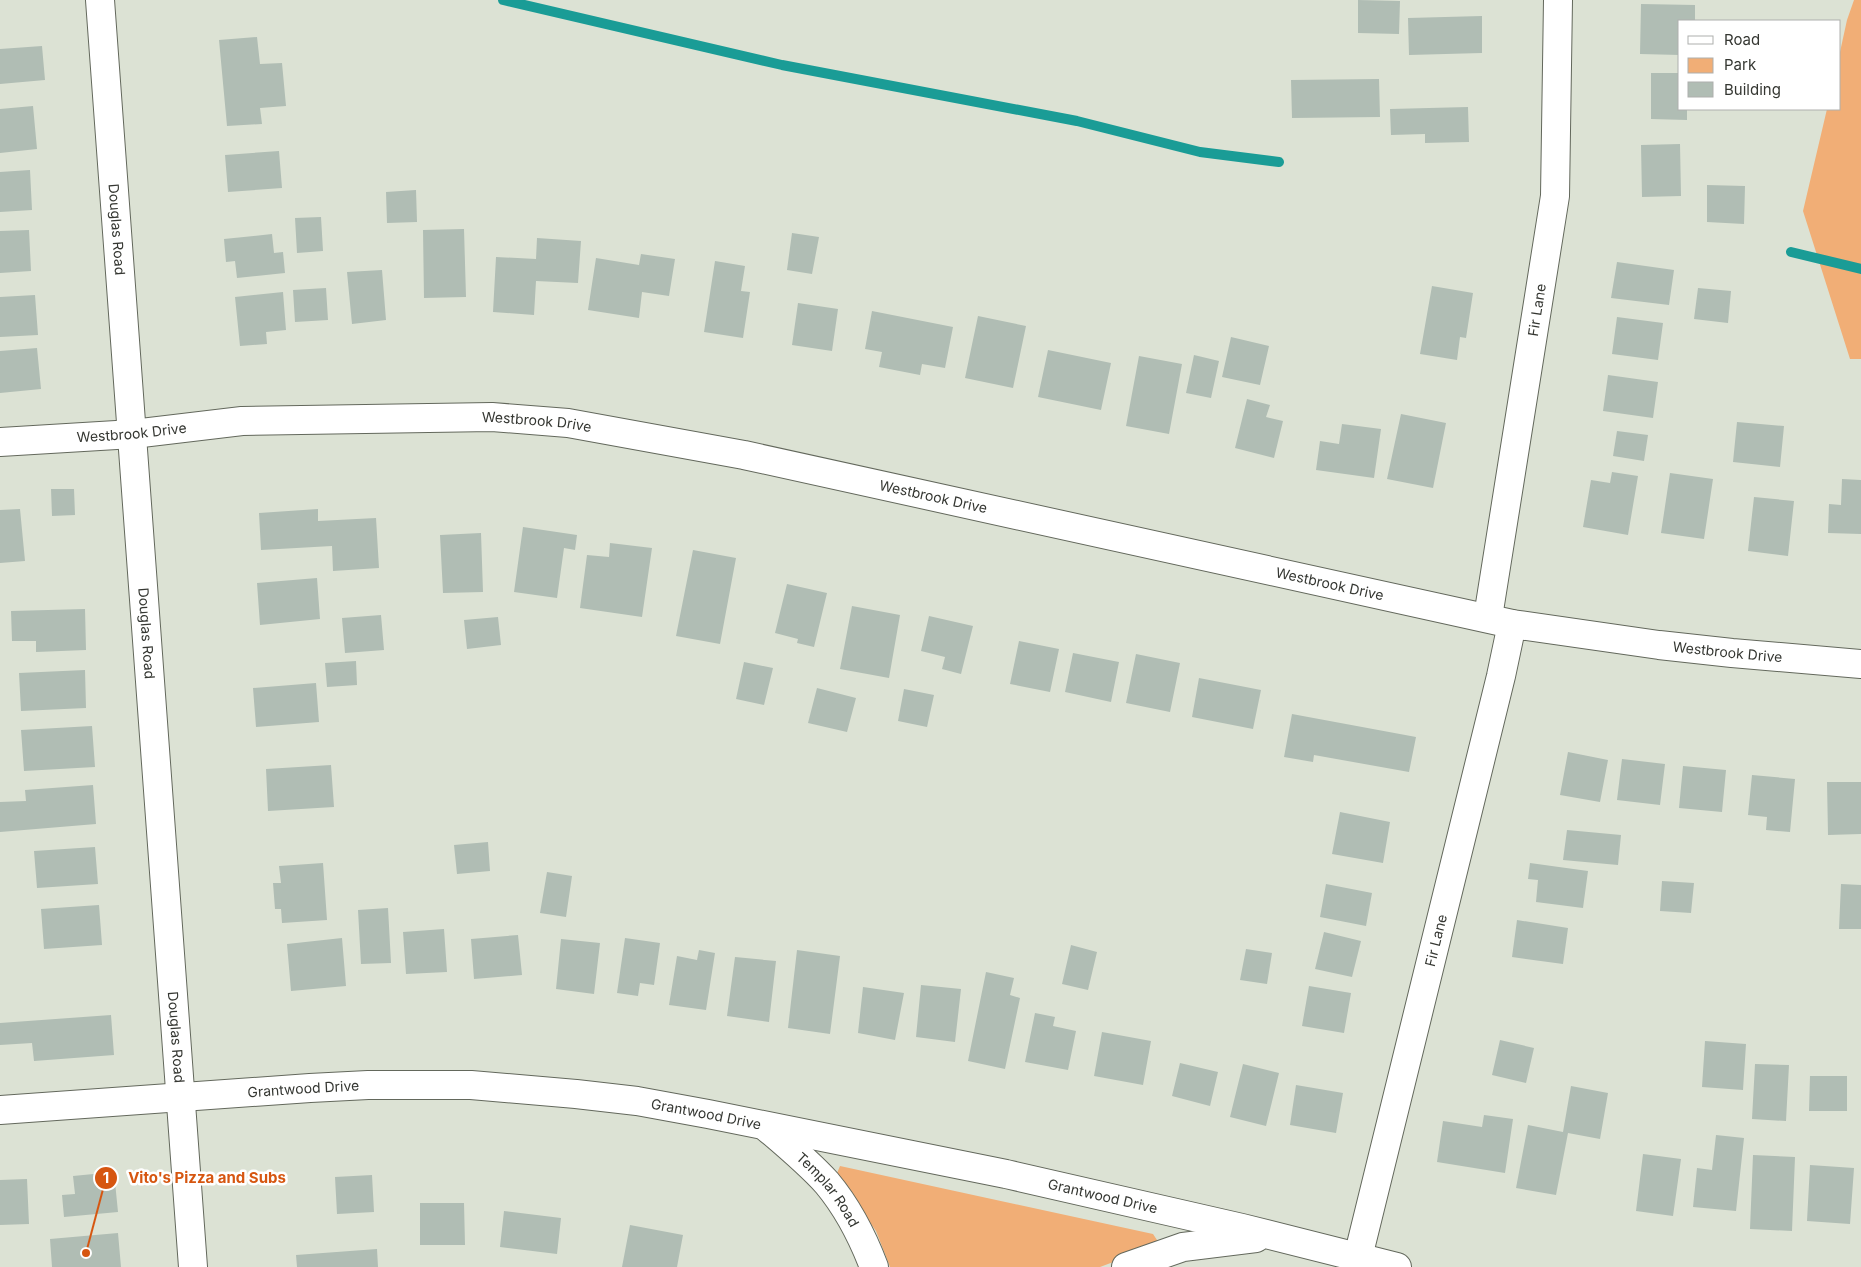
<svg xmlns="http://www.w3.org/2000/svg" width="1861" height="1267" font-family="Inter,sans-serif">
<rect width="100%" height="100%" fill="#dce2d4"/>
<path fill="#f1ae76" d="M1854 0H1861V359H1850L1803 211 1827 109H1840V52L1847 20Z
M840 1166 1153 1234 1159 1243 1148 1249 1100 1267H890L876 1231 851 1196 835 1178Z"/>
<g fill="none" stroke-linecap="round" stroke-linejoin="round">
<path stroke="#1a9c96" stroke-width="10" d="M503 0 782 65 1077 121 1200 152 1279 162
M1791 252 1861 269"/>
</g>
<path fill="#b0bdb4" d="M1358 0 1400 1 1399 34 1358 33Z
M1641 4 1695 5V21H1680V55L1640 54Z
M1482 16V53L1409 55 1408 18Z
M257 37 260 64 282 63 286 106 260 108 262 124 227 126 219 40Z
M42 46 45 80 0 84V49Z
M1651 73H1680V109H1687V120L1651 119Z
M1379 79 1380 117 1292 118 1291 80Z
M33 106 37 149 0 153V109Z
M1468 107 1469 142 1425 143V134L1391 135 1390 109Z
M1680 144 1681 196 1642 197 1641 145Z
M279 151 282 188 228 192 225 155Z
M30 170 32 210 0 212V172Z
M1707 185 1745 186 1744 224 1707 222Z
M416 190 417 222 387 223 386 192Z
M321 217 323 251 297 253 295 218Z
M464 229 466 297 424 298 423 230Z
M29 230 31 271 0 273V231Z
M792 233 819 237 812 274 787 270Z
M272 234 274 253 283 252 285 273 237 278 235 261 226 262 224 239Z
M537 238 581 241 578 283 536 281 534 315 493 312 496 257 536 259Z
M641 254 675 259 669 296 642 292 639 318 588 310 596 258 639 265Z
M715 261 745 266 741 291 750 292 743 338 704 332Z
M1617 262 1674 270 1669 305 1611 298Z
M382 270 386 320 352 324 347 272Z
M1432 286 1473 293 1466 338 1460 337 1457 360 1420 354Z
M326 288 328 320 295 322 293 290Z
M1698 288 1731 291 1728 323 1694 319Z
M283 292 286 330 266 332 267 344 240 346 235 297Z
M35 295 38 335 0 337V297Z
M798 303 838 309 832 351 792 345Z
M872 311 953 327 945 368 922 364 920 375 879 367 882 352 865 349Z
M978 316 1026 326 1013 388 965 378Z
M1617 317 1663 323 1658 360 1612 354Z
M1231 337 1269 346 1260 385 1222 377Z
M37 348 41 389 0 393V351Z
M1048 350 1111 363 1101 410 1038 397Z
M1194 355 1219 361 1211 398 1186 393Z
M1139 356 1182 364 1169 434 1126 426Z
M1608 375 1658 382 1653 418 1603 411Z
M1247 399 1270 405 1266 417 1283 421 1274 458 1235 448Z
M1401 414 1446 423 1433 488 1387 479Z
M1737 422 1784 426 1780 467 1733 462Z
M1342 424 1381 429 1374 478 1316 470 1320 441 1339 444Z
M1617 431 1648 435 1644 461 1613 456Z
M1612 472 1638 476 1628 535 1583 527 1591 480 1610 483Z
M1670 473 1713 479 1704 539 1661 533Z
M1842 479 1861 480V534L1828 533 1829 504 1841 505Z
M51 489H74L75 515 52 516Z
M1754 497 1794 501 1788 556 1748 551Z
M20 509 25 561 0 563V510Z
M318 509V521L376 518 379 568 333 571 332 546 261 550 259 513Z
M523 527 577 535 575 550 564 548 557 598 514 592Z
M481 533 483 592 443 593 440 535Z
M610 543 652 548 642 617 580 608 587 555 609 557Z
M693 550 736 558 720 644 676 636Z
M317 578 320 619 260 625 257 583Z
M787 584 827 593 814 647 797 643 798 639 775 633Z
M852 606 900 615 889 678 840 669Z
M85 609 86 650 36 652V641H12L11 611Z
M381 615 384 650 345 653 342 618Z
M929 616 973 626 961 674 942 669 945 657 921 651Z
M498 617 501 645 467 649 464 620Z
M1019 641 1059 649 1050 692 1010 684Z
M1073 653 1119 662 1111 702 1065 692Z
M1136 654 1180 663 1170 712 1126 703Z
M356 661 357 685 327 687 325 663Z
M744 662 773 668 764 705 736 699Z
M85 670 86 708 21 711 19 673Z
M1199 678 1261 690 1253 729 1192 717Z
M316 683 319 722 256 727 253 688Z
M817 688 856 698 847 732 808 723Z
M904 689 934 695 927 727 898 721Z
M1292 714 1416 737 1409 772 1314 755 1313 762 1284 757Z
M92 726 95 767 24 771 21 730Z
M1568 752 1608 760 1600 802 1560 795Z
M1622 759 1665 764 1660 805 1617 800Z
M331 765 334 807 268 811 266 769Z
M1683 766 1726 770 1722 812 1679 808Z
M1752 775 1795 779 1790 832 1766 830 1767 817 1748 815Z
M1827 782H1861V834L1828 835Z
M93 785 96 824 0 832V802L26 801 25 790Z
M1340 812 1390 822 1383 863 1332 854Z
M1567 830 1621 835 1618 865 1563 860Z
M488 842 490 871 457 874 454 845Z
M95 847 98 884 37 888 34 851Z
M323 863 327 920 282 923 281 909H275L273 883H281L279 866Z
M1530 863 1588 871 1583 908 1536 902 1538 880 1528 879Z
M547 872 572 876 566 917 540 913Z
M1662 881 1694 883 1691 913 1660 911Z
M1326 884 1372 893 1366 926 1320 917Z
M1841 884 1861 885V929H1839Z
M99 905 102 945 44 949 41 909Z
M388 908 391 963 361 964 358 910Z
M1517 920 1568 928 1563 964 1512 957Z
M444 929 447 972 406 974 403 932Z
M1324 932 1361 941 1352 977 1315 969Z
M518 935 522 975 474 979 471 939Z
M342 938 346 986 291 991 287 944Z
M625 938 660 943 654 985 640 983 638 996 617 993Z
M561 939 600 943 594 994 556 989Z
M1071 945 1097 952 1088 990 1062 984Z
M1246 949 1272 953 1267 984 1240 980Z
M699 950 715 953 706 1010 669 1005 677 956 697 960Z
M797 950 840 956 830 1034 788 1028Z
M735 957 776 961 769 1022 727 1016Z
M986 972 1014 978 1010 995 1020 998 1005 1069 968 1061Z
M921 985 961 989 955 1042 916 1037Z
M1309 986 1351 993 1344 1033 1302 1026Z
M863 987 904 993 895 1040 858 1033Z
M1035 1013 1055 1017 1053 1026 1076 1031 1068 1070 1025 1062Z
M111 1015 114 1055 34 1061 32 1043 0 1045V1023Z
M1102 1032 1151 1041 1143 1085 1094 1076Z
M1500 1040 1534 1048 1526 1083 1492 1075Z
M1705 1041 1746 1044 1743 1090 1702 1087Z
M1180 1063 1218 1072 1210 1106 1172 1096Z
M1243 1064 1279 1073 1266 1126 1230 1117Z
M1755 1064 1789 1065 1786 1121 1752 1119Z
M1810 1076H1847V1111H1809Z
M1296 1085 1343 1093 1336 1133 1290 1125Z
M1571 1086 1608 1093 1600 1139 1568 1133 1556 1195 1516 1188 1528 1125 1563 1132Z
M1484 1115 1513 1119 1505 1173 1437 1162 1443 1121 1482 1127Z
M1716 1135 1744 1138 1736 1211 1693 1207 1697 1168 1712 1170Z
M1643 1154 1681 1159 1673 1216 1636 1211Z
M1753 1155 1795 1157 1792 1231 1750 1229Z
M1810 1165 1854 1168 1850 1224 1807 1221Z
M114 1172 118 1212 64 1217 62 1195 75 1194 73 1176Z
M372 1175 374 1212 337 1214 335 1177Z
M27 1179 29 1224 0 1225V1180Z
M420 1203H464L465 1245H420Z
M504 1211 561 1218 557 1254 500 1247Z
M630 1225 683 1235 677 1267H622Z
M118 1233 121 1267H52L50 1239Z
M377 1249 378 1267H297L296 1255Z"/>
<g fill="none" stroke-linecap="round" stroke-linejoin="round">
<g stroke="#63685c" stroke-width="30">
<g id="minor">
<path id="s1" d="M0 442 133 434 242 421 492 417 568 423 744 455 1512 624 1659 645 1732 653 1861 664"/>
<path id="s2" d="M1488 617 1555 196 1558 0"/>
<path id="s3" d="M0 1110 310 1088 368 1085H471L576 1094 637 1101 708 1114 1006 1174 1242 1228 1397 1267"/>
<path id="s4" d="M765 1126C786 1144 808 1162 827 1183 847 1207 863 1238 874 1267"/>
<path id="s5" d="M1358 1257 1501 676 1512 624"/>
<path d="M1126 1267 1183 1247 1256 1238"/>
</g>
</g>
<g stroke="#63685c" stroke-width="30">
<g id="tertiary">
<path id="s6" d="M100 0 193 1267"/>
</g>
</g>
<use href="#minor" stroke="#fff" stroke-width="28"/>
<use href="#tertiary" stroke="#fff" stroke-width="28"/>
</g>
<g text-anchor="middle" stroke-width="5" stroke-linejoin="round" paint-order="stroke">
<g font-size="14" fill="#353732" stroke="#fff">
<text dy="5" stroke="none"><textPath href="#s6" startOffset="230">Douglas Road</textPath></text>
<text dy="5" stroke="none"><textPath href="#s2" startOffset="311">Fir Lane</textPath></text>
<text dy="5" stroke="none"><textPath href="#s1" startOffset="538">Westbrook Drive</textPath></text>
<text dy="5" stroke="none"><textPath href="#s1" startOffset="132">Westbrook Drive</textPath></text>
<text dy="5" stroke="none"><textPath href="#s1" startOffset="942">Westbrook Drive</textPath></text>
<text dy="5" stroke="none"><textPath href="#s1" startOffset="1348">Westbrook Drive</textPath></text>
<text dy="5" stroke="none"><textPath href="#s6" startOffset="635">Douglas Road</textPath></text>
<text dy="5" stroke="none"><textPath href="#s1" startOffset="1752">Westbrook Drive</textPath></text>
<text dy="5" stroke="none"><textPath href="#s5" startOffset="326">Fir Lane</textPath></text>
<text dy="5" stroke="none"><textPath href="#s6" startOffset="1040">Douglas Road</textPath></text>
<text dy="5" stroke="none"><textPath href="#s3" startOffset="304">Grantwood Drive</textPath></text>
<text dy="5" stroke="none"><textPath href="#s3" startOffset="709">Grantwood Drive</textPath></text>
<text dy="5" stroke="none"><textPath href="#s4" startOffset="90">Templar Road</textPath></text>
<text dy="5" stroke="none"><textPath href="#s3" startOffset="1114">Grantwood Drive</textPath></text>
</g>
</g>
<path fill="none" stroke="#d65610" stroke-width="2" d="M86 1253L106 1178"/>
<g fill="#d65610" stroke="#fff" stroke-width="2">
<circle cx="86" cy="1253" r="5"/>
<circle cx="106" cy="1178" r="12"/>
</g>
<g font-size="15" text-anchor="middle" font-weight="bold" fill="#fff">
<text x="106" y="1183">1</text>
</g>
<g font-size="15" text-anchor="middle" font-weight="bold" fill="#d65610" stroke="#fff" stroke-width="5" stroke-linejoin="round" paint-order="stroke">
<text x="207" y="1183">Vito's Pizza and Subs</text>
</g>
<rect x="1678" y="20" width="162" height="90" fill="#ffffff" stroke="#aeafad"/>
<rect x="1688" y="36" width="25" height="8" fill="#ffffff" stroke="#aeafad"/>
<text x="1724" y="45" font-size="15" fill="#353732">Road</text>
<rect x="1688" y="58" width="25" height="15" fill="#f1ae76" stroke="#aeafad"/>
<text x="1724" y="70" font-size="15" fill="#353732">Park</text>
<rect x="1688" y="82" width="25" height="15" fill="#b0bdb4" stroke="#aeafad"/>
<text x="1724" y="95" font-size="15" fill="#353732">Building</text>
</svg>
